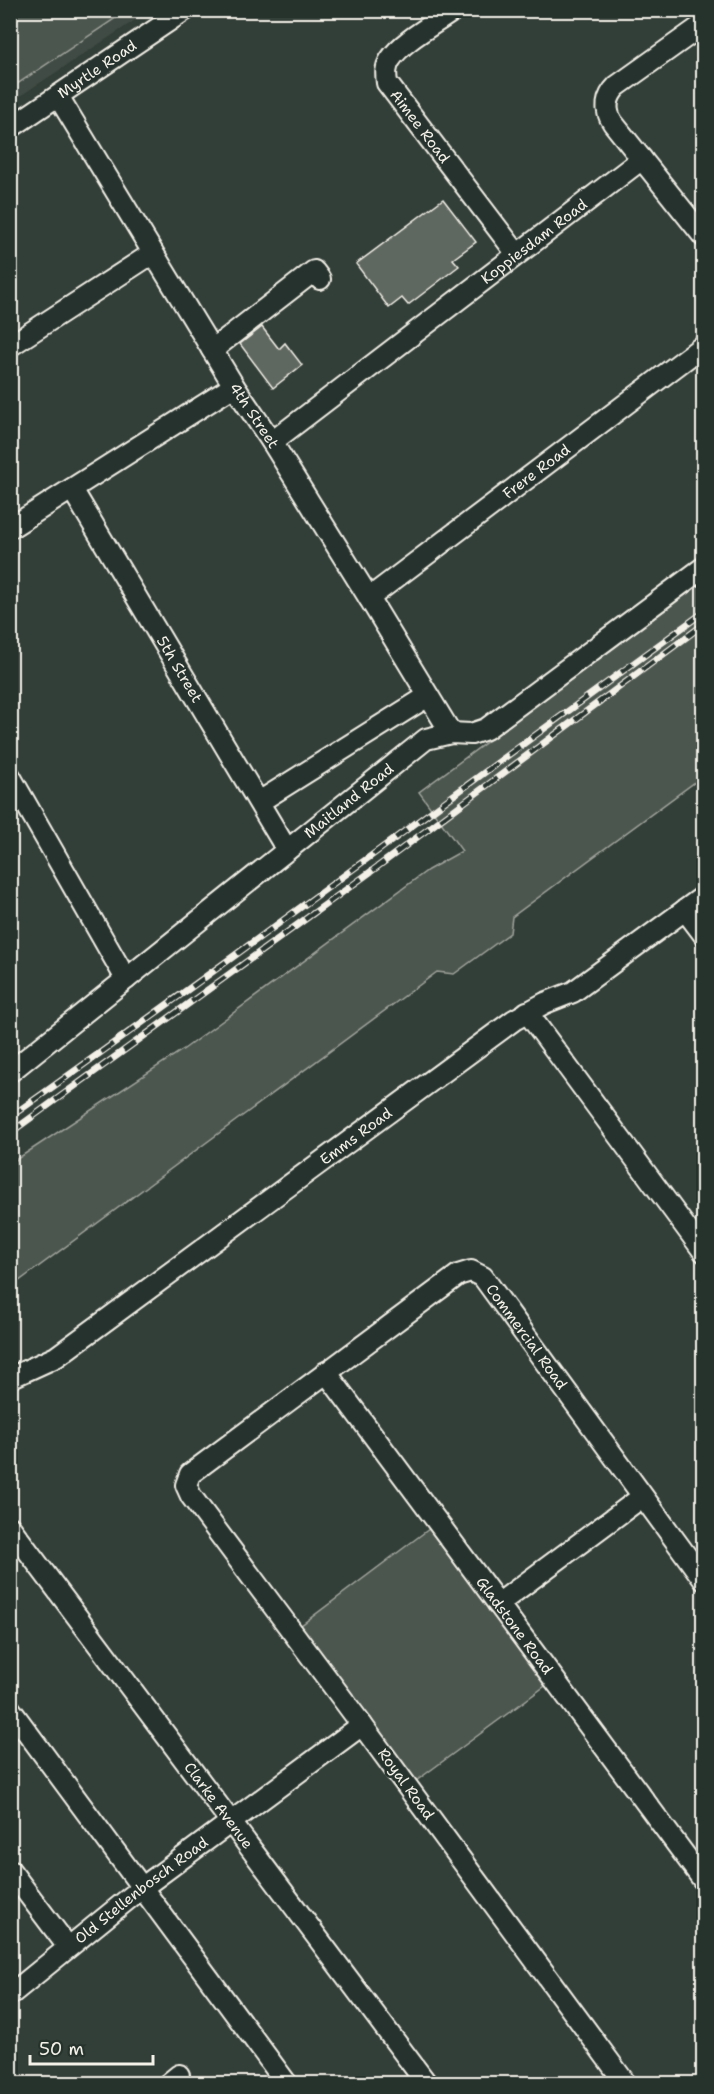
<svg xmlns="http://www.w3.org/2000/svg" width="714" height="2094" font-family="'Shantell Sans',sans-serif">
<rect width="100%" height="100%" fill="#323e38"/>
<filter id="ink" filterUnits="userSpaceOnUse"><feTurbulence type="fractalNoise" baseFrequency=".0167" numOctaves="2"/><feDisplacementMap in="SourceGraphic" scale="12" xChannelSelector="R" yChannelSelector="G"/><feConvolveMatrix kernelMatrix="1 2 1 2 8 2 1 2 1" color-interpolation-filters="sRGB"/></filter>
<g filter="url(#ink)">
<path fill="#404b44" d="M11 11H149L11 102Z"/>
<path fill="#4c564f" stroke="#a0a49c" stroke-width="1.5" d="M11 10H126V11L11 88Z
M703 582V776L512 917 510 933 454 974 437 972 11 1287V1163L184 1049 428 870 462 851 419 792Z
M429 1529 545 1686 416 1781 300 1626Z"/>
<path fill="#5f6861" stroke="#f4f1e8" stroke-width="1.5" d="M443 199 476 242 453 259 459 266 408 305 402 298 389 308 356 264Z
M262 327 279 349 285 343 302 365 273 388 240 344Z"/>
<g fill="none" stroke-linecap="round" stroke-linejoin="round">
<g stroke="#f4f1e8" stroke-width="24">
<g id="minor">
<path id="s1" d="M454 10C435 24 402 41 390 60 385 68 386 75 387 83L517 254"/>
<path d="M704 24 617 86C606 97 604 110 613 123L704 237"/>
<path id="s2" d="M58 96 234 386 272 442 369 598 451 733"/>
<path id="s3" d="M10 128 185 10"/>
<path d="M10 346 153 253"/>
<path d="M212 350 314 271 320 279"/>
<path id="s4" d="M272 442 642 159"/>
<path id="s5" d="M72 489 287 850"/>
<path d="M10 528 234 386"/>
<path id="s6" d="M369 598 704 345"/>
<path d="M10 776 126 979"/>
<path d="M259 802 428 696"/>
<path d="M685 910 704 935"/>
<path d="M527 1012 704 1252"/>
<path id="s7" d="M10 1072 426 739 451 733 471 734 486 729 704 567"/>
<path id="s8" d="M326 1372 704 1881"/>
<path id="s9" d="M10 1378 56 1357 514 1020 545 1003 573 992 704 896"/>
<path id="s10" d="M10 1527 427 2084"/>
<path d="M498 1604 642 1497"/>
<path d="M10 1709 287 2084"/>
<path d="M10 1870 68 1947"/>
<path id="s11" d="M10 1995 143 1887 362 1725"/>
<path d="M168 2084 179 2075"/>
<path id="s12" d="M626 2084 362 1725 191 1496 186 1485 190 1474 458 1275 471 1271 483 1277 704 1580"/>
</g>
</g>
<use href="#minor" stroke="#26332d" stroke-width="20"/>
<g stroke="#f4f1e8" stroke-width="7">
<path id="rail" d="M10 1117C244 952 472 780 704 612
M10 1133 369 873 704 624"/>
</g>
<use href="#rail" stroke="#26332d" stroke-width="4.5" stroke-dasharray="14" stroke-linecap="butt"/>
</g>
</g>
<g text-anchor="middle" stroke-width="5" stroke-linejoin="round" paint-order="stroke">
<g font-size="15" fill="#f4f1e8" stroke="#26332d">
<text dy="5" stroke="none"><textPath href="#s3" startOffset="105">Myrtle Road</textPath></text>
<text dy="5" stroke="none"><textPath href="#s1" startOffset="160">Aimee Road</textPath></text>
<text dy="5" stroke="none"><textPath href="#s4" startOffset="330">Koppiesdam Road</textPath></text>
<text dy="5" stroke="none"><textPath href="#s2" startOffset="375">4th Street</textPath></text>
<text dy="5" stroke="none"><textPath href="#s6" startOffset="210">Frere Road</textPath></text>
<text dy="5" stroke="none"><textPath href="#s5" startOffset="210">5th Street</textPath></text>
<text dy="5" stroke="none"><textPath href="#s7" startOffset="434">Maitland Road</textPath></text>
<text dy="5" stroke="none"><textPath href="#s9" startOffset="423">Emms Road</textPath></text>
<text dy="5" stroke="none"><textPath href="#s12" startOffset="1190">Commercial Road</textPath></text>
<text dy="5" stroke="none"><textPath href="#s8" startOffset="316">Gladstone Road</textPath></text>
<text transform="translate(406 1784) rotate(54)" y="5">Royal Road</text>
<text dy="5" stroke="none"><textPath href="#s10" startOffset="348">Clarke Avenue</textPath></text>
<text dy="5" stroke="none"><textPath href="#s11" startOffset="168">Old Stellenbosch Road</textPath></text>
</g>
</g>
<rect width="714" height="2094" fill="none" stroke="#26332d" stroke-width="36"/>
<rect x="18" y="18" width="678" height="2058" fill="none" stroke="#f4f1e8" stroke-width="2" filter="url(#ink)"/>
<path d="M30 2055v9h123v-9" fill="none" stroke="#f4f1e8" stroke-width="3"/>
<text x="39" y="2055" font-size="18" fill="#f4f1e8" stroke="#26332d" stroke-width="4.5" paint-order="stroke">50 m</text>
</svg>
